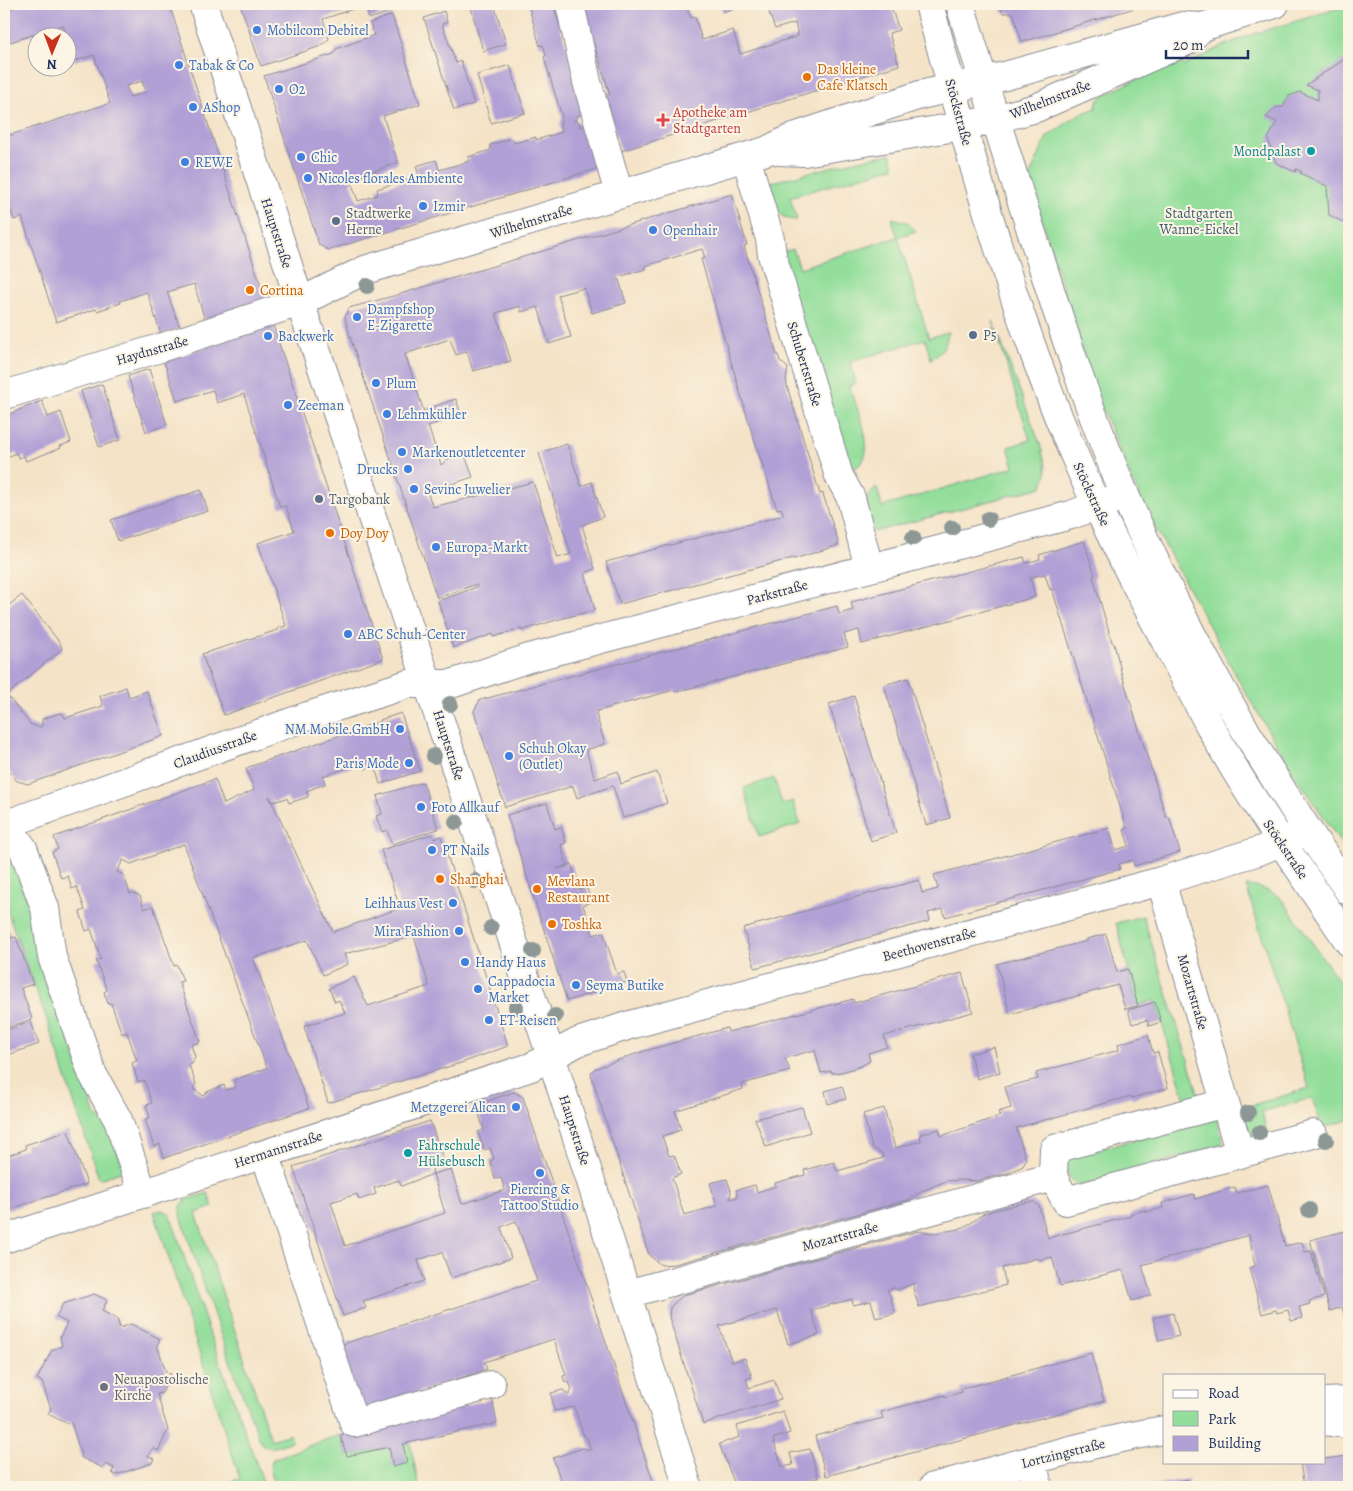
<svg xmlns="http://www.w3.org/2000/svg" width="1353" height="1491" font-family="Alegreya,serif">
<rect width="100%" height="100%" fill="#fcf5e5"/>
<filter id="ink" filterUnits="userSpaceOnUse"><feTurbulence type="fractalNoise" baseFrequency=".02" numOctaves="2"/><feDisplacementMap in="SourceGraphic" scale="10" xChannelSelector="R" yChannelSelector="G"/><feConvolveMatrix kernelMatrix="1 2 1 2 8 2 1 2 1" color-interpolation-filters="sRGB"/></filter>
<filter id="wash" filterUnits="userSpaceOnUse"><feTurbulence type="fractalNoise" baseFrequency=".0096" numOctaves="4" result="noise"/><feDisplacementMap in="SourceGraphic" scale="20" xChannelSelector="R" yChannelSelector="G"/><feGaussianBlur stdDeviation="1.12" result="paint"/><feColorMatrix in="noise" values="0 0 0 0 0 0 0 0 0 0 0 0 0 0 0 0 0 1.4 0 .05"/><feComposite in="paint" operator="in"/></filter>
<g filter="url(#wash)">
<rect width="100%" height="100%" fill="#f4e3c7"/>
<path fill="#92de9a" stroke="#56867c" d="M1349 5V855L1290 767 1243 688 1143 505 1096 395 1029 178 1047 137 1078 115 1096 108 1097 102 1102 96 1176 61H1180L1184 66 1219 48 1247 36Z
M891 154 894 167 790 197 797 220C774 220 773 201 768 183L858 160Z
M892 218 907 222 916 231 898 237 929 338 948 332C947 344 942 354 931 359L925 339 850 362 856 383 849 386C855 405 875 444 862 462 858 468 850 469 844 470L779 254 793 249 800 268 897 237Z
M993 321 1040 444 1046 466V475L1042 487 874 532C869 516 859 498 877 488L882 507 1014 467 1008 447 1030 440Z
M774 778 782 804 793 801 800 824 759 837 744 788Z
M12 851 34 911 29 922 96 1117 107 1122 124 1171 99 1179 48 1023 4 902V854Z
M1246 886C1261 887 1272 890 1283 901L1349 995V1120L1322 1128 1312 1098 1262 1112 1267 1133 1249 1138 1239 1109 1309 1088Z
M1143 916 1200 1099 1186 1103 1155 1000 1138 1006 1116 923Z
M1217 1118 1223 1143 1222 1145 1079 1186C1068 1179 1063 1169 1070 1157Z
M208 1193 213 1207 196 1213 271 1440 290 1434 292 1441C282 1444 269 1453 261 1443 231 1367 205 1291 180 1213 179 1198 196 1197 208 1193Z
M163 1210 170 1214 209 1332 265 1487H206L240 1479 154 1212Z
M339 1435 347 1456 410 1443 419 1487H275L270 1467 273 1459Z"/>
<g id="blocks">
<path fill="#b1a0d6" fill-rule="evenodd" d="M26 4H169L264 296V300L205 320 194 284 167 292 180 328 161 334 147 292 120 301 121 303 97 311 96 309 56 322 22 217 14 220 4 191V137L110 103 94 55 75 61 63 25 4 44V11ZM142 81 146 92 130 97 126 86Z
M240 4H413L369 19 365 5 323 19 329 39 321 46 261 66Z
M470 4H494L506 44 483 51Z
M528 4H553L587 113 577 116 574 122 578 121 580 127 590 124 603 167 328 250 319 245 264 76 334 54 336 49 374 35 370 23 392 15 420 104 383 116 398 163 350 179 358 201 378 195 377 189 419 176 416 166 436 160 439 170 470 161 468 157 491 150 490 145 512 138 514 143 536 137V140L562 132 560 126 562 117 544 57 546 55 543 45 540 46Z
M581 4H673L674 9 686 6 691 18 695 17 702 40 733 30 740 54 798 36 795 23 775 29 766 4H890L899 30 889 33 899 65 621 151 603 96 610 94Z
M720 4H746L723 12Z
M999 4H1148L1022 42 1013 13H1003Z
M444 11 447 22 442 24 456 63 461 61 474 104 454 110 424 18Z
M1349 56V225L1329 215 1327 186 1300 173 1302 172 1296 169 1295 172 1276 163 1268 139 1277 122 1266 117 1277 107H1283L1289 96 1300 92 1318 100V90L1306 85Z
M510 65 525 113 491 123 477 75Z
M732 194 747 245 744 246 777 355H778L780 361 788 368 786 379 787 386 820 494 823 493V494L839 545 794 559 793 558 620 604 606 562 784 515 781 508 777 509 752 433 701 259 705 258 702 249 645 266 646 269 618 277 626 303 592 313 584 288 558 295 571 337 549 344 538 307 521 312 520 306 496 313 511 361 473 371 467 351 456 355 450 339 405 354 424 412 432 407 456 399 461 415 428 426 441 465 448 459 464 453 473 477 427 492 433 507 533 482 558 558 571 554 539 453 567 444 581 486 592 482 603 517 582 525 595 569 585 573 595 610 556 620 521 631V628L494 637 493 634 453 648 438 601 477 587 476 585H474L437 598 350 337 345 317 349 308 397 295Z
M273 325 383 659 224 715 202 654 278 630V628L286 626 258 543 294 531 286 506 280 507 244 394 217 403 213 390 177 401 164 361Z
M149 369 167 425 146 432 128 376Z
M102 384 120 440 99 447 81 391Z
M42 401 48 417 61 412 71 442 60 446 61 448 26 461 24 456 19 458 16 453 4 459V416Z
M201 490 208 511 118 541 111 520Z
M1084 541 1095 576 1093 577 1112 642 1114 644 1122 675 1166 817H1169L1180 852 1134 866 1133 860 1119 864 1120 869 945 917 943 909 935 911 928 913 930 921 755 968 743 928 919 880 922 893 938 889 934 875 1109 828 1115 850 1129 846 1124 830 1127 829 1052 589 1050 590 1045 574 1030 577 1035 597 862 644 859 630 851 632 844 634 848 647 675 692 674 690 597 711 596 714 605 744 586 750 595 779 618 771 621 784 657 772 667 803 623 818 613 786 577 798 573 786 505 807 474 711 480 700 837 606 839 614 853 610 851 602 1024 557 1026 563 1040 559 1039 555Z
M22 595 60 643 62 649 7 695 30 724 38 727 42 726V719L60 713 63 714 65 718 103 706 100 696 126 687 129 697 147 691 163 736 28 784 17 781 4 765V609Z
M908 678 950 818 926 825 884 685Z
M854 696 896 833 871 841 829 704Z
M401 713 420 771 380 784 374 764 366 769 361 764 323 776 325 784 306 791 308 797 289 803 287 798 273 802 269 796 333 932 400 908 381 850 432 834 434 839 441 836 508 1046 464 1062 328 1103 304 1026 345 1013 339 1000 335 1002 329 988 354 977 368 1006 429 986 414 936 344 954 348 964 323 975 307 940 253 958 309 1108 164 1158 160 1144 154 1147 145 1119 150 1118 146 1105 152 1103 144 1080 138 1082 132 1063 137 1061 127 1032 122 1034 111 1003 108 1004 104 992 107 990 96 961 101 959 91 929 86 931 80 912 85 910 77 887 72 889 68 876 61 878 52 852 58 849 54 837 215 779 224 804 254 790 246 768 381 721 380 720ZM184 844 267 1068 234 1080 236 1087 226 1090 224 1085 207 1092 204 1096 193 1089 196 1084 189 1065 192 1064 195 1057 191 1045 200 1042 179 982 183 981 177 965 174 966 153 906 144 909 140 896 133 893 130 894 124 875 117 872 123 860 131 864Z
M423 782 438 829 392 844 387 830 382 832 376 816 382 814 377 796Z
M547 803 555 829 561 827 566 843 561 845 567 865 557 869 567 866 571 863 579 890 587 888 591 902 583 905 593 935 603 932 617 974 624 972 627 982 567 1001 507 815Z
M6 923 11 938 16 937 33 984 21 988 32 1019 7 1028 4 1020V924Z
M1106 934 1117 972 1128 969 1138 1006 1125 1009 1118 985 1010 1014 997 964 1087 941V939Z
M962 973 973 1012 884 1036 887 1047 868 1053 870 1061 861 1066 842 1072 832 1073V1071L821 1073 815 1050 785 1058 790 1071 742 1084 743 1089 675 1111 681 1130 662 1136 669 1156 674 1155 681 1174 672 1178 684 1215 717 1206 710 1183 727 1179 731 1191 730 1199 737 1197 736 1190 755 1185 757 1192 776 1186 775 1183 805 1175 804 1170 834 1162 837 1171 883 1158 882 1154 872 1147 863 1114 884 1108 895 1148 921 1141 920 1134 939 1129 941 1136 1000 1116 998 1112 1011 1108 1005 1087 1038 1079 1036 1073 1119 1050 1118 1044 1148 1035 1153 1053 1158 1052 1168 1088 1132 1098 1131 1096 1016 1128 1026 1159 1023 1166 1008 1173 976 1181 960 1180 946 1181 922 1191 908 1200 675 1264 661 1265 649 1255 592 1078 591 1073 594 1069 641 1052 727 1028 728 1032 853 999 854 1003Z
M1155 1002 1161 1022 1149 1026 1147 1020 1132 1024 1128 1010Z
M31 1022 39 1044 5 1056 4 1031Z
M994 1047 1000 1072 977 1079 970 1054Z
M842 1086 846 1099 828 1104 825 1091Z
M514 1092 523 1097 655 1487H563L553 1458 583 1448 591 1450 587 1438 584 1436 574 1407 554 1411 551 1393 563 1390 569 1395 572 1389 569 1382H565L563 1376 566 1375 554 1339 484 1362 487 1369 362 1411 340 1345 537 1281 516 1221 501 1227 511 1258 451 1278 442 1252 418 1260 424 1281 363 1301 366 1308 343 1316 293 1167 430 1121 445 1164 432 1169 433 1174 451 1169 462 1204 505 1190 501 1178 495 1179 490 1161 494 1159 490 1148 484 1150 478 1132 484 1130 476 1105ZM433 1174 445 1213 345 1246 331 1202 357 1194 359 1200 376 1194 374 1188 399 1180 401 1186Z
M802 1107 810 1132 766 1147 755 1119Z
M68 1131 87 1184 4 1211V1157L26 1149 25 1145Z
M1268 1185 1285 1246 1302 1242 1305 1252 1311 1251 1324 1297 1309 1301 1310 1304 1299 1307 1302 1318 1291 1321 1288 1310 1277 1313 1276 1310 1262 1314 1249 1268 1255 1266 1249 1235 1142 1265 1151 1295 1132 1301 1123 1270 1060 1286 1052 1257 1039 1260 1038 1258 1002 1268 1006 1285 919 1307 913 1289 915 1283 897 1290 894 1288 887 1290 890 1295 895 1313 876 1318 871 1301 853 1305 852 1299 811 1310 819 1335 788 1344 777 1310 719 1326 732 1362 745 1358 752 1377 746 1379 749 1388 774 1380 781 1399 703 1424 669 1317 670 1308 674 1303 684 1295 918 1231 935 1233 959 1229 971 1223 984 1213 1027 1202H1034L1039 1206 1048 1238 1131 1216 1130 1214 1145 1210 1146 1212 1163 1208 1162 1203 1194 1194 1195 1199 1235 1187 1237 1193Z
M1349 1230V1334L1342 1307 1330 1311 1310 1240Z
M94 1294 107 1300 102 1311 117 1319 120 1328 131 1324 160 1339 157 1345 166 1372 171 1374 162 1393 157 1394 168 1430 158 1451 153 1448 148 1456 154 1459 152 1463 116 1475 112 1473 114 1468 106 1464 103 1468 82 1458 71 1422 66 1423 48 1414 51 1409 42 1382 37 1379 52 1350 62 1346 60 1337 67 1323 56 1317 63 1304Z
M1173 1313 1179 1336 1159 1341 1153 1318Z
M1091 1353 1104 1401 826 1476 815 1436 883 1418 881 1412 945 1395V1397L962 1392 961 1389Z
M492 1399 497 1423 403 1444 407 1463 393 1467 389 1447 347 1456 340 1435Z
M783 1411 790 1433 773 1439 782 1467 793 1465 790 1453 810 1449 818 1478 782 1487H736L719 1444 740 1437 737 1426Z
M1347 1456 1349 1487H1304L1300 1462H1324V1459Z
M1188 1479V1487H1146V1486Z"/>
</g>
</g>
<g filter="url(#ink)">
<use href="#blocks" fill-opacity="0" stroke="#888992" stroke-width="1"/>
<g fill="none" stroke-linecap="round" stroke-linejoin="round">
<g stroke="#888992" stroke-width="30">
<path id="minor" d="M203 4 300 302 428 684 551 1056 688 1487
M570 4 587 82 619 194
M929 4C972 162 1015 322 1082 473 1110 536 1142 598 1175 659 1197 702 1219 745 1245 786 1278 839 1314 890 1349 942
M960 4C986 90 1013 175 1041 261 1066 340 1092 419 1125 495 1185 635 1262 766 1349 891
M780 151 804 152 962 126 996 119 1036 108 1189 40 1202 27 1275 4
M746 157 770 239 772 255 839 476 851 498 869 568
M4 395 160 348 300 302 365 270 766 151 794 137 920 95 1005 76 1183 26 1202 27
M4 822 23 848 45 908 52 957 92 1073 118 1120 143 1194
M4 825 308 716 408 684H451L529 658 1071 515 1125 495
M1161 881 1240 1154
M1225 1103 1054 1149 1053 1177 1066 1201 1313 1134
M265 1154 354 1423 491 1385
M4 1239 531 1067 578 1042 630 1025 1161 881 1259 851 1307 831
M627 1294 1053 1177
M1324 1402 1349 1401
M1324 1421 1349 1424
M1032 1460 1038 1487
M933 1487C1010 1467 1086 1443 1164 1430"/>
</g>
<use href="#minor" stroke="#fff" stroke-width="28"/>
</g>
<g fill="#8d9896">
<circle cx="367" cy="286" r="8"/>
<circle cx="988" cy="519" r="8"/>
<circle cx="952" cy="528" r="8"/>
<circle cx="913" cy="538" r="8"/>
<circle cx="450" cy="704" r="8"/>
<circle cx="434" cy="756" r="8"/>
<circle cx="456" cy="822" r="8"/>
<circle cx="475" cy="881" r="8"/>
<circle cx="491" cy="928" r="8"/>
<circle cx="533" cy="951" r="8"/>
<circle cx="516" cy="1007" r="8"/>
<circle cx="555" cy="1016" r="8"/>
<circle cx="1248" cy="1113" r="8"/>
<circle cx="1259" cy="1133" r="8"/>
<circle cx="1326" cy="1140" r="8"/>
<circle cx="1309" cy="1210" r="8"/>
</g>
</g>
<g fill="#3f7fe0" stroke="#fcf5e5" stroke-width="2">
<circle cx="257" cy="30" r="5"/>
<circle cx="179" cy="65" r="5"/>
<circle cx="279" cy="89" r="5"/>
<circle cx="193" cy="107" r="5"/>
<circle cx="301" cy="157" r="5"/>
<circle cx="185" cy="162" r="5"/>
<circle cx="308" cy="178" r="5"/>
<circle cx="423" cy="206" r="5"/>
<circle cx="653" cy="230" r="5"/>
<circle cx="357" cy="317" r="5"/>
<circle cx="268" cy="336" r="5"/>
<circle cx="376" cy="383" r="5"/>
<circle cx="288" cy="405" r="5"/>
<circle cx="387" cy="414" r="5"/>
<circle cx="402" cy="452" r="5"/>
<circle cx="408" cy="469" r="5"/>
<circle cx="414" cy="489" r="5"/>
<circle cx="436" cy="547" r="5"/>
<circle cx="348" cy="634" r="5"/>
<circle cx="400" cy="729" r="5"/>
<circle cx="509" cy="756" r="5"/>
<circle cx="409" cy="763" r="5"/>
<circle cx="421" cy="807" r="5"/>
<circle cx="432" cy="850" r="5"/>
<circle cx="453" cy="903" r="5"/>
<circle cx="459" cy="931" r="5"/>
<circle cx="465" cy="962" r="5"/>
<circle cx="576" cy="985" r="5"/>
<circle cx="478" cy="989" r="5"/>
<circle cx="489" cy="1020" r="5"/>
<circle cx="516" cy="1107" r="5"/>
<circle cx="540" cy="1173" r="5"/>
</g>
<g fill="#e8710a" stroke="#fcf5e5" stroke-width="2">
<circle cx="807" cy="77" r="5"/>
<circle cx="250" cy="290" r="5"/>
<circle cx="330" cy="533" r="5"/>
<circle cx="440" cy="879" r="5"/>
<circle cx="537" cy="889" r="5"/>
<circle cx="552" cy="924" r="5"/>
</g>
<path fill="#e0444e" stroke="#fcf5e5" stroke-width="2" d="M660.5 112.5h5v5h5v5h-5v5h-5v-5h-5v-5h5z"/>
<g fill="#0f9aa8" stroke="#fcf5e5" stroke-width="2">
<circle cx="1311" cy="151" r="5"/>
<circle cx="408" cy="1153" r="5"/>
</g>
<g fill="#5c6f8a" stroke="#fcf5e5" stroke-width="2">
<circle cx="336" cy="221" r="5"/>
<circle cx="973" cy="335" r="5"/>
<circle cx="319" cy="499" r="5"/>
</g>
<circle fill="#6b7280" stroke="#fcf5e5" stroke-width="2" cx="104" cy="1387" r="5"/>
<g text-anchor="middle" stroke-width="4" stroke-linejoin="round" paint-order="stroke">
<g font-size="14" fill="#366cbe" stroke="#fcf5e5" text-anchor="start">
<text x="267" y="35">Mobilcom Debitel</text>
<text x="189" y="70">Tabak &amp; Co</text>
<text x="289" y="94">O2</text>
<text x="203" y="112">AShop</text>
<text x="311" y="162">Chic</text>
<text x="195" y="167">REWE</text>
<text x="318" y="183">Nicoles florales Ambiente</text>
<text x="433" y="211">Izmir</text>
<text x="663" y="235">Openhair</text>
<text x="367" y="314">Dampfshop<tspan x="367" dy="16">E-Zigarette</tspan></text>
<text x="278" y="341">Backwerk</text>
<text x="386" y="388">Plum</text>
<text x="298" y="410">Zeeman</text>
<text x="397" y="419">Lehmkühler</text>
<text x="412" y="457">Markenoutletcenter</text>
<text x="398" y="474" text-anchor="end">Drucks</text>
<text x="424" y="494">Sevinc Juwelier</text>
<text x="446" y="552">Europa-Markt</text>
<text x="358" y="639">ABC Schuh-Center</text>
<text x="390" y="734" text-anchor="end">NM Mobile.GmbH</text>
<text x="519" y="753">Schuh Okay<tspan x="519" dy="16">(Outlet)</tspan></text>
<text x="399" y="768" text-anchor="end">Paris Mode</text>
<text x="431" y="812">Foto Allkauf</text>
<text x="442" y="855">PT Nails</text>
<text x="443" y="908" text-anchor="end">Leihhaus Vest</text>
<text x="449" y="936" text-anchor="end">Mira Fashion</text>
<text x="475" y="967">Handy Haus</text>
<text x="488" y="986">Cappadocia<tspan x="488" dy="16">Market</tspan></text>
<text x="586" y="990">Seyma Butike</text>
<text x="499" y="1025">ET-Reisen</text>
<text x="506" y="1112" text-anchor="end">Metzgerei Alican</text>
<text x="540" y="1194" text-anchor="middle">Piercing &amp;<tspan x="540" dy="16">Tattoo Studio</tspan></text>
</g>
<g font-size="14" fill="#c56008" stroke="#fcf5e5" text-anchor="start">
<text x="817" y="74">Das kleine<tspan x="817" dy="16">Cafe Klatsch</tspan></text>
<text x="260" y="295">Cortina</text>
<text x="340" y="538">Doy Doy</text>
<text x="450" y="884">Shanghai</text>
<text x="547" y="886">Mevlana<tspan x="547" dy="16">Restaurant</tspan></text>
<text x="562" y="929">Toshka</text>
</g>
<g font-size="14" fill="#1b2f5e" stroke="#fcf5e5">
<text transform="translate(1050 99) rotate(-21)" y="5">Wilhelmstraße</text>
<text transform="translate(959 112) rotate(75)" y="5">Stöckstraße</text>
<text transform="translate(531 221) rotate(-17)" y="5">Wilhelmstraße</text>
<text transform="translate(277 233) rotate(72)" y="5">Hauptstraße</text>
<text transform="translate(152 350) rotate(-16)" y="5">Haydnstraße</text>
<text transform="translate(805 364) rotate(73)" y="5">Schubertstraße</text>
<text transform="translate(1092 494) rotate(65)" y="5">Stöckstraße</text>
<text transform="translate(777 592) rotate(-15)" y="5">Parkstraße</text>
<text transform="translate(449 745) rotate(72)" y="5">Hauptstraße</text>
<text transform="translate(215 749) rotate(-20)" y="5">Claudiusstraße</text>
<text transform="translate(1286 849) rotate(56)" y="5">Stöckstraße</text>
<text transform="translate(929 944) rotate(-15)" y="5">Beethovenstraße</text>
<text transform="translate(1193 992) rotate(74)" y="5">Mozartstraße</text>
<text transform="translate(575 1130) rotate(72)" y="5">Hauptstraße</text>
<text transform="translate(278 1149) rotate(-18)" y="5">Hermannstraße</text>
<text transform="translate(840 1236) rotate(-15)" y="5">Mozartstraße</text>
<text transform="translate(1063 1453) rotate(-14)" y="5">Lortzingstraße</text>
</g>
<g font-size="14" fill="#be3a42" stroke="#fcf5e5" text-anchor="start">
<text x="673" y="117">Apotheke am<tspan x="673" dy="16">Stadtgarten</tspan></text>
</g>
<g font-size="14" fill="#0d838f" stroke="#fcf5e5" text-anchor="end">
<text x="1301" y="156">Mondpalast</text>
<text x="418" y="1150" text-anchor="start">Fahrschule<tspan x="418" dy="16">Hülsebusch</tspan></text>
</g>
<g font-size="14" fill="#4e5e75" stroke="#fcf5e5" text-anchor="start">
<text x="346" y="218">Stadtwerke<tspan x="346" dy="16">Herne</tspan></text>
<text x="983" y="340">P5</text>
<text x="329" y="504">Targobank</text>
</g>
<g font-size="14" fill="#395b6d" stroke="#fcf5e5">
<text x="1199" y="218">Stadtgarten<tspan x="1199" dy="16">Wanne-Eickel</tspan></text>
</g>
<g font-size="14" fill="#5b616d" stroke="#fcf5e5" text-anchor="start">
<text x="114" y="1384">Neuapostolische<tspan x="114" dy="16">Kirche</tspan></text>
</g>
</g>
<rect width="1353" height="1491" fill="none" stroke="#fcf5e5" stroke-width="20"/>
<rect x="1163" y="1374" width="162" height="90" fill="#fcf5e5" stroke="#a2a6af"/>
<rect x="1173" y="1390" width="25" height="8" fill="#ffffff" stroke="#a2a6af"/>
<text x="1208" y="1398" font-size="15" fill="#1b2f5e">Road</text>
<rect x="1173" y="1411" width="25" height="15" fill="#92de9a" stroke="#a2a6af"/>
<text x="1208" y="1424" font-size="15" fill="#1b2f5e">Park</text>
<rect x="1173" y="1436" width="25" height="15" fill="#b1a0d6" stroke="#a2a6af"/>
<text x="1208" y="1448" font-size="15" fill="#1b2f5e">Building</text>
<g transform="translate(52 52) rotate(181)"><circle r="24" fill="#fcf5e5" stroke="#a2a6af"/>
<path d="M0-4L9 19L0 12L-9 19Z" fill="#c8321e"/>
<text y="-8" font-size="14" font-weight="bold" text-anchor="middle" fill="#1b2f5e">N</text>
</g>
<path d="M1166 50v8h82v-8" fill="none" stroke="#1b2f5e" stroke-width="2.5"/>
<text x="1173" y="50" font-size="15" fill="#1b2f5e" stroke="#fcf5e5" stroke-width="4" paint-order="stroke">20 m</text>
</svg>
